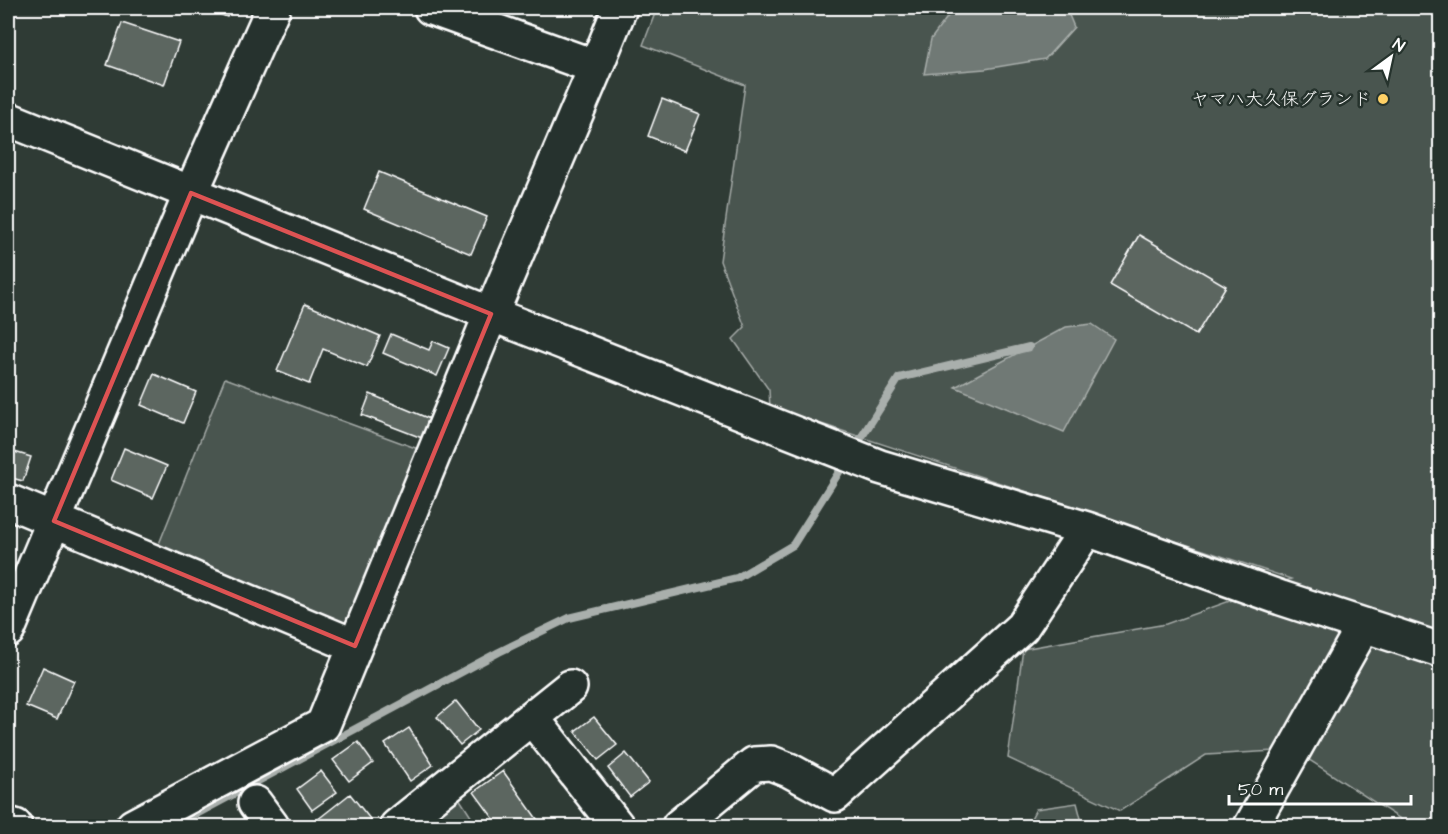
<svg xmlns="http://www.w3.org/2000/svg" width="1448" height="834" font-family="'Architects Daughter','Klee One',sans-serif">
<rect width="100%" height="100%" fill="#2f3b35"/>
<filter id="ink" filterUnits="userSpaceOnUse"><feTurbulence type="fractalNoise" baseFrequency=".0167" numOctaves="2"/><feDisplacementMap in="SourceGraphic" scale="12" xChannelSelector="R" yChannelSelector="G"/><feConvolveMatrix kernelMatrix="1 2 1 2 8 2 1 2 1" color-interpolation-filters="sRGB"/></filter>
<g filter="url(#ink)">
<path fill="#4a544f" stroke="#a4aaa7" stroke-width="1.5" d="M657 8H1440V826H1411L1294 750 1206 755 1120 811 1008 758 1023 649 1166 624 1291 579 770 407 769 390 733 339 745 327 720 261 745 85 643 45Z
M225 378 421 450 355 646 157 549Z
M450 784 477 826H397Z
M1077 803 1083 826H1027L1036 809Z"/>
<path fill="#707975" stroke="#a9afac" stroke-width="1.5" d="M954 8H1066L1074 27 1045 59 985 69 924 74 931 39Z
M1092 324 1114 339 1064 432 955 387 1066 327Z"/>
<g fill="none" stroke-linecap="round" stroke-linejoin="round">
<path stroke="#a9afac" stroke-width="8" d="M854 449 899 378 1029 347
M174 826 499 652 569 618 737 578 793 545 846 461"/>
</g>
<path fill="#5b6661" stroke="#fff" stroke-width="1.5" d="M211 8H231L227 17 210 10Z
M122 23 179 42 164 85 107 65Z
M662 99 700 114 685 151 648 136Z
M379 172 487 217 471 254 364 209Z
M1139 235 1226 286 1196 335 1110 285Z
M305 304 380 336 367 367 323 349 309 384 277 371Z
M391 334 429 350 433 341 449 348 437 376 383 353Z
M154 374 196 392 183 423 141 405Z
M370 394 430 419 422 438 362 415Z
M124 448 167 466 153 498 111 480Z
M8 450 31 457 23 481 8 477Z
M43 667 74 681 57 719 26 706Z
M456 701 479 730 460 745 437 717Z
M594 717 617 745 598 760 575 731Z
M409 728 433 765 410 781 385 744Z
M358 742 373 763 349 781 333 760Z
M626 753 649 782 630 797 608 768Z
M321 771 337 792 312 810 297 789Z
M503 771 542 826H499L474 792Z
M350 794 371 820 363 826H322L317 820Z"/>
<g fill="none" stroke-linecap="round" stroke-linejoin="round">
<g stroke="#fff" stroke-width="38">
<path id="minor" d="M431 8 596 67
M8 119 491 314 880 467 1087 529 1281 598 1440 650
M8 501 355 646
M8 630 191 193 273 8
M532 718 617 826
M255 803 272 826
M8 824 15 826
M133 826 323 725 491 314 596 67 620 8
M397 826 570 687
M679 826 754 764 771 763 789 770 835 795 1022 627 1087 529
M1251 826 1364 625"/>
</g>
<use href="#minor" stroke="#26332d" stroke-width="33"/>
</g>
</g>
<path fill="none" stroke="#de5353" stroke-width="4.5" stroke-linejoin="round" d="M191 193 491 314 355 646 54 521Z"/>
<circle fill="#ffd166" stroke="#26332d" stroke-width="2" cx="1383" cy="99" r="6"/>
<g text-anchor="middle" stroke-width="5" stroke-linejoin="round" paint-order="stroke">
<g font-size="18" fill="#fff" stroke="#26332d" text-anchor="end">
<text x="1371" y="105">ヤマハ大久保グランド</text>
</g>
</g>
<rect width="1448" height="834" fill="none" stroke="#26332d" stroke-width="30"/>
<rect x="15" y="15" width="1418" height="804" fill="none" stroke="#fff" stroke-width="2" filter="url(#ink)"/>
<g transform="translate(1391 57) rotate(33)" stroke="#26332d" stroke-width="4.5" paint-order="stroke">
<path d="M0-4.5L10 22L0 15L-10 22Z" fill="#ffffff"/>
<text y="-9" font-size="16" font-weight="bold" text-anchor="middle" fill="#ffffff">N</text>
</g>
<path d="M1229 795v9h182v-9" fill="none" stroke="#ffffff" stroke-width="3"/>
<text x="1238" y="795" font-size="18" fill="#ffffff" stroke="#26332d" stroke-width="4.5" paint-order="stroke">50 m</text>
</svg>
